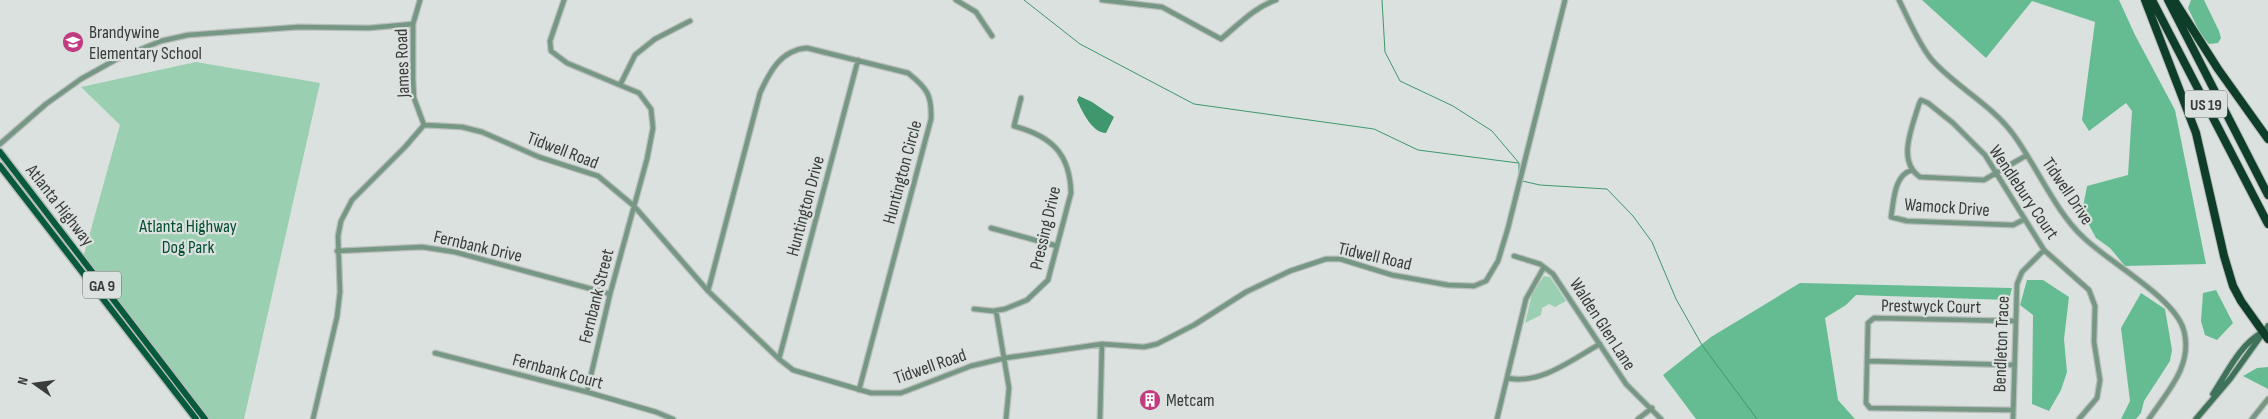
<svg xmlns="http://www.w3.org/2000/svg" width="2268" height="419" font-family="'Sofia Sans Condensed',sans-serif">
<rect width="100%" height="100%" fill="#dbe1de"/>
<path fill="#9acfb2" d="M196 62 320 83 244 419H208L83 258 120 125 81 87Z
M1544 276 1550 277 1566 301 1555 307 1549 304 1542 308 1541 315 1525 323 1532 294Z"/>
<path fill="#66bc92" d="M1922 0H2119L2135 35 2175 110 2206 264 2125 266 2110 248 2096 238 2082 212 2087 186 2128 175 2132 111 2126 103 2089 131 2082 120 2095 22 2032 1 1986 58Z
M2191 0H2204L2219 31 2221 38 2218 43 2209 44 2201 35 2188 8Z
M2027 280H2043L2069 297 2064 339 2067 372 2061 390 2049 411 2032 404 2033 315 2020 305Z
M1800 283 2012 288 2009 300 1856 295 1846 305 1825 318 1838 400 1855 419H1696L1663 375 1711 337Z
M2216 290 2233 323 2217 340 2205 335 2201 321 2203 293Z
M2141 293 2165 309 2172 350 2170 361 2144 401 2141 413 2136 419H2121L2130 401 2121 328Z
M2268 367V389L2243 376 2257 368Z"/>
<path fill="#3f976e" d="M1079 96 1092 102 1114 117 1106 133C1092 133 1082 111 1077 100Z"/>
<g fill="none" stroke-linecap="round" stroke-linejoin="round">
<path stroke="#3f976e" stroke-width="1" d="M1024 0 1080 44 1194 104 1374 129 1418 150 1518 163
M1382 0 1385 52 1400 81 1453 106 1492 131 1519 163V175
M1522 181 1540 185 1607 189 1633 216 1652 242 1676 299 1702 345 1757 419"/>
<g stroke="#b7bdba" stroke-width="7">
<path id="street" d="M420 0 413 24V79L414 98 424 125
M564 0 550 41 551 51 567 63 639 93 651 109 653 128 647 159 610 294 587 392
M956 0 976 12 992 36
M1102 0 1162 7 1221 39C1238 25 1255 7 1276 0
M1899 0C1908 18 1919 45 1932 60 1956 87 1991 104 2013 134 2036 165 2055 211 2083 237 2108 262 2176 298 2184 331 2193 366 2167 392 2149 419
M620 85 635 55 655 39 690 21
M0 144 46 104 81 79 117 59 161 41 188 35 299 27 369 28 413 24
M2027 155 1984 180 1920 177C1896 161 1913 125 1919 104L1921 100 1928 103 1953 123 1985 155 2044 250 2089 290 2095 306 2094 342 2100 380 2097 398 2079 419
M1912 170C1894 175 1894 200 1891 217L1907 221 2013 225 2025 219
M991 228 1057 246
M337 251 422 247 455 252 610 294
M1514 256 1540 264 1553 274 1626 384 1661 419
M708 291 760 93C770 71 781 50 807 48L908 73C927 88 932 95 931 119L859 390
M974 309 993 311 1005 309 1027 300 1048 280 1071 193C1070 153 1051 136 1014 126L1021 98
M996 311 1009 388 1006 419
M435 353 587 392 656 412 673 419
M779 359 858 60
M1867 361 2014 365
M1507 378C1541 385 1571 360 1600 344
M2013 410 1870 408 1866 403 1868 323 1874 318 2015 321
M313 419 337 317 340 292 338 236 341 221 352 200 405 147 424 125 462 127 482 132 539 157 598 176 634 206 708 291 779 359 793 370 871 393H901L971 366 1005 358 1102 344 1144 347 1157 344 1194 325 1246 292 1290 271 1326 259H1340L1392 275 1448 285 1474 286 1486 281 1498 261 1508 228 1565 0
M1100 419 1102 344
M1497 419 1526 299 1544 267
M1638 419 1652 408
M2013 419 2017 284 2022 272 2044 250
M2252 419 2268 399"/>
</g>
<g stroke="#b7bdba" stroke-width="8">
<path id="secondary" d="M2213 394C2227 373 2240 344 2263 332
M2196 419 2230 379 2268 326"/>
</g>
<g stroke="#b7bdba" stroke-width="9">
<path id="primary" d="M0 152 205 419
M0 166 196 419"/>
</g>
<g stroke="#b7bdba" stroke-width="10">
<path id="highway" d="M2145 0 2196 133 2224 256 2233 286 2241 301 2268 339
M2152 0 2268 224
M2168 0 2268 195
M2174 0 2218 69 2268 139"/>
</g>
<use href="#street" stroke="#759784" stroke-width="4.5"/>
<use href="#secondary" stroke="#3e7359" stroke-width="5.5"/>
<use href="#primary" stroke="#075a3b" stroke-width="6"/>
<use href="#highway" stroke="#0e3e2a" stroke-width="8"/>
</g>
<defs>
<g id="school-disc" transform="scale(1.125)"><circle r="9.5" fill="#c03b7f" stroke="#dbe1de"/><path d="M0-5L7-2L0 1L-7-2ZM-4 1L0 2.5L4 1V4Q0 6-4 4Z" fill="#fff"/></g>
<g id="building-disc" transform="scale(1.125)"><circle r="9.5" fill="#c03b7f" stroke="#dbe1de"/><path d="M-4-6H4V6H1V3H-1V6H-4ZM-2.5-4.3h1.7v1.8h-1.7ZM.8-4.3h1.7v1.8H.8ZM-2.5-1h1.7V.8h-1.7ZM.8-1h1.7V.8H.8Z" fill="#fff"/></g>
</defs>
<g fill-rule="evenodd">
<use href="#school-disc" x="73" y="42"/>
<use href="#building-disc" x="1150" y="400"/>
</g>
<g text-anchor="middle" stroke-width="4.5" stroke-linejoin="round" paint-order="stroke">
<g fill="#dbe1de" stroke="#6a6e6b" stroke-width="1">
<rect x="2185" y="90.5" width="42" height="27" rx="4"/>
<rect x="83" y="271.5" width="38" height="27" rx="4"/>
</g>
<g font-size="16" font-weight="bold" fill="#393c3a">
<text x="2206" y="110">US 19</text>
<text x="102" y="291">GA 9</text>
</g>
<g font-size="18" fill="#393c3a" stroke="#dbe1de" text-anchor="start">
<text x="89" y="38">Brandywine<tspan x="89" dy="21">Elementary School</tspan></text>
<text x="1166" y="406">Metcam</text>
</g>
<g font-size="18" fill="#393c3a" stroke="#dbe1de">
<text transform="translate(402 63) rotate(-92)" y="6">James Road</text>
<text transform="translate(563 150) rotate(21)" y="6">Tidwell Road</text>
<text transform="translate(902 172) rotate(-75)" y="6">Huntington Circle</text>
<text transform="translate(2068 191) rotate(56)" y="6">Tidwell Drive</text>
<text transform="translate(2024 192) rotate(56)" y="6">Wendlebury Court</text>
<text transform="translate(60 205) rotate(52)" y="6">Atlanta Highway</text>
<text transform="translate(805 206) rotate(-75)" y="6">Huntington Drive</text>
<text transform="translate(1947 207) rotate(4)" y="6">Wamock Drive</text>
<text transform="translate(1045 228) rotate(-77)" y="6">Pressing Drive</text>
<text transform="translate(478 246) rotate(13)" y="6">Fernbank Drive</text>
<text transform="translate(1375 256) rotate(13)" y="6">Tidwell Road</text>
<text transform="translate(596 296) rotate(-76)" y="6">Fernbank Street</text>
<text transform="translate(1931 306) rotate(1)" y="6">Prestwyck Court</text>
<text transform="translate(1603 324) rotate(57)" y="6">Walden Glen Lane</text>
<text transform="translate(2001 344) rotate(-88)" y="6">Bendleton Trace</text>
<text transform="translate(930 366) rotate(-19)" y="6">Tidwell Road</text>
<text transform="translate(558 371) rotate(15)" y="6">Fernbank Court</text>
</g>
<g font-size="18" fill="#044e32" stroke="#dbe1de">
<text x="188" y="232">Atlanta Highway<tspan x="188" dy="21">Dog Park</tspan></text>
</g>
</g>
<g transform="translate(35 384) rotate(284)" stroke="#dbe1de" stroke-width="4" paint-order="stroke">
<path d="M0-4L9 19L0 12L-9 19Z" fill="#393c3a"/>
<text y="-8" font-size="14" font-weight="bold" text-anchor="middle" fill="#393c3a">N</text>
</g>
</svg>
